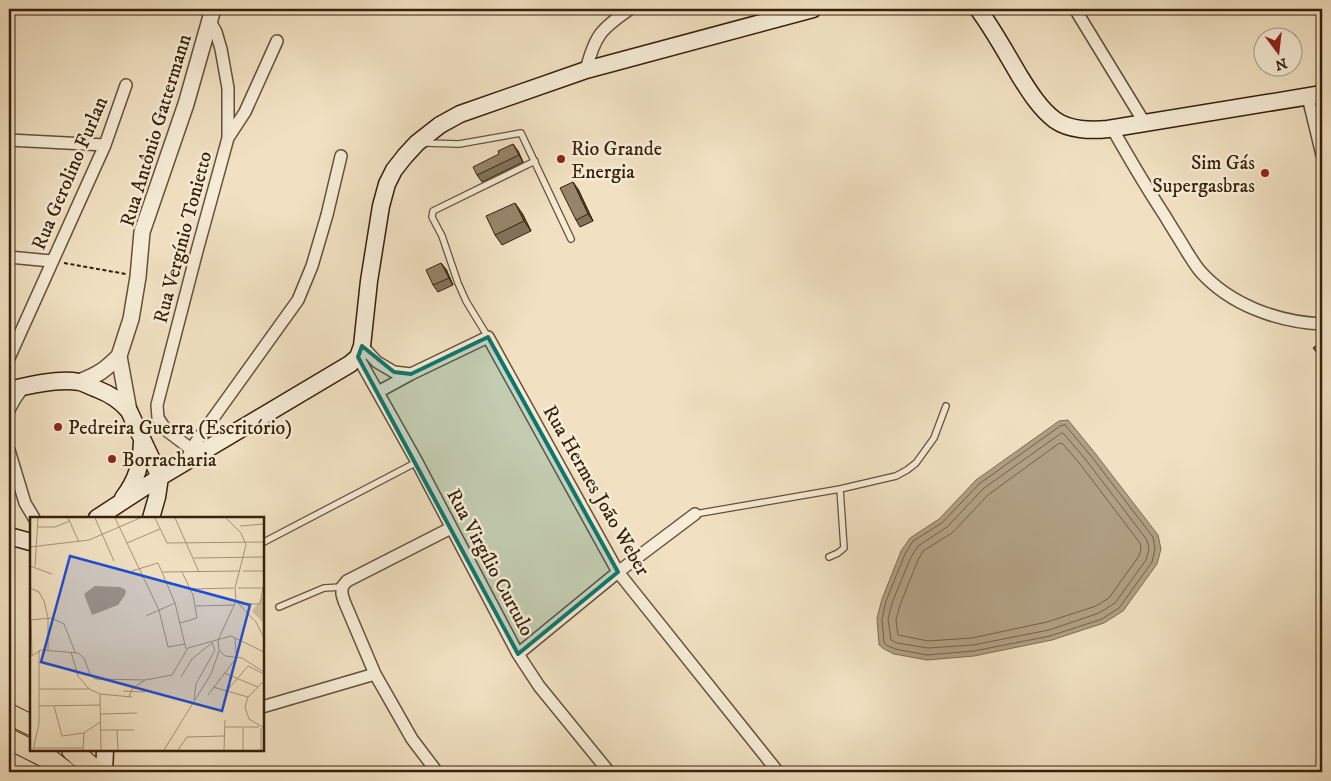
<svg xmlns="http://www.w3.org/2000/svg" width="1331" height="781" font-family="'IM FELL DW Pica',serif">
<rect width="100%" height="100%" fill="#f1e1c2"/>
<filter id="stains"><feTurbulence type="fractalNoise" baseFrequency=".004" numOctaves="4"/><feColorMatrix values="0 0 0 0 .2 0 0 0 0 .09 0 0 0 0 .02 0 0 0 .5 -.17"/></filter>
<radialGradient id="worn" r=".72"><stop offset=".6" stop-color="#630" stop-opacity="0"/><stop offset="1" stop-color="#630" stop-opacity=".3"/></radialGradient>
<path fill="#b19f83" stroke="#806c53" d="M1068 420 1095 453 1158 535 1161 549 1157 564 1123 611 1104 623 1052 640 974 656 927 660 894 654 884 649 879 645 877 618 882 599 901 551 910 538 939 519 976 480 1059 421Z"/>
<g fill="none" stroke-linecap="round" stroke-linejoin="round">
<path stroke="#746046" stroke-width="1" d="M1065 425 1091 456 1153 537 1155 549 1152 562 1119 608 1102 619 1050 636 974 651 927 655 895 649 886 645 884 642 882 619 886 601 905 554 913 541 942 523 979 484 1060 426Z
M1062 433 1064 434 1086 460 1147 540 1149 549 1146 560 1115 603 1099 613 1049 630 973 645 928 648 897 643 891 640 888 619 892 603 911 557 918 546 947 527 983 489Z
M1060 443 1063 444 1080 464 1140 543 1141 549 1139 556 1109 598 1096 606 1047 622 972 638 928 641 898 635 896 620 900 605 918 560 923 551 952 533 988 495Z"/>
<g stroke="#655038" stroke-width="8">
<path id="service" d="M425 143 459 144 521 133 571 239
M488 337 466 301 458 283 442 236 432 217 433 211 535 161
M695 514 840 489 896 476 907 470 916 463 934 438 946 406
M262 543 417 462
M829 557 838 553 844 548 840 489
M279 607 324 588 342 587"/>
</g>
<g stroke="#655038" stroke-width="14">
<path id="minor" d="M1075 9 1144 122
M586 70C595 35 601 29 630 9
M1308 97 1322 155
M1112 128C1129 158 1146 187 1165 216 1172 228 1180 240 1187 252 1191 258 1195 265 1200 271 1230 305 1278 322 1322 324
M228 138 245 112 277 41
M9 140 105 145
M9 257 51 261
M362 346 377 362 394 372 411 374
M358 357 417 462 518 654 539 686 609 772
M9 358 105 145 126 85
M378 392 411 374 488 337 618 572 778 772
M9 410 15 399 24 386
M191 449 166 430 158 418 157 405 197 251 228 138V88L221 49 216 32 210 21
M9 450 25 503 34 518
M189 454 191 449 298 300 312 266 327 215 341 156
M518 654 618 572 695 514
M262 707 375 674
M42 772 61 767
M437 772 412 739 375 674 344 601 342 594V587L347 581 451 528"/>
</g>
<g stroke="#655038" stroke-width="18">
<path id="tertiary" d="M79 382C98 375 105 370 119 356
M129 411 119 356 131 319 138 277 142 232 186 104 213 9"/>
</g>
<g stroke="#36200a" stroke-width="19">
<path id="secondary" d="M978 9C993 29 1006 53 1019 75 1029 91 1040 109 1055 120 1069 130 1091 131 1108 129L1322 94
M9 390C29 385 59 378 79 382 85 383 91 387 97 389 110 394 120 400 129 411L160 477
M123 498C137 480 141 464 142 442
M97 518 160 477 350 364 358 357 362 346 369 281 381 206 387 184 394 170 405 156 417 143 440 125 460 114 586 70 813 9
M151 518 157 497 160 477
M9 536 31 542
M104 772 105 750"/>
</g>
<g stroke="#36200a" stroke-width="22">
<path id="trunk" d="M9 714 31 725
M9 739 49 759 66 772
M72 750 97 772"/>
</g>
<path stroke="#36200a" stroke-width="2" stroke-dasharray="4 2.5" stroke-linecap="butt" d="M64 263 126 274"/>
<use href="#service" stroke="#f6ecd7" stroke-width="5.5"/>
<use href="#minor" stroke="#f6ecd7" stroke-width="11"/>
<use href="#tertiary" stroke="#f6ecd7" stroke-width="15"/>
<use href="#secondary" stroke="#f6ecd7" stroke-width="16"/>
<use href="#trunk" stroke="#f1e1c2" stroke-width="20"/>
</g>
<path fill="#82725b" stroke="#36200a" d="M518 151 523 162 482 182 477 175Z
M578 189 593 221 580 227 576 220Z
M522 213 531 231 502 245 495 235Z
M446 269 453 285 438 292 433 285Z
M1322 342V359L1313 348Z"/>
<path fill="#6a5c4a" stroke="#36200a" d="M513 144 518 151 523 162 519 155Z
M573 182 578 189 593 221 588 214Z
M515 203 522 213 531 231 524 221Z
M441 263 446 269 453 285 449 278Z"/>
<path fill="#97846a" stroke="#36200a" d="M513 144 519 155 477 175 473 167 499 154 498 151Z
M573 182 588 214 576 220 560 188Z
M515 203 524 221 495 235 486 216Z
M441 263 449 278 433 285 426 270Z
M1322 342V356L1313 348Z"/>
<path fill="#0f766e" fill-opacity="0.2" stroke="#0f766e" stroke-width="4" stroke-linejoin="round" d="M488 337 618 572 518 654 358 357 362 346 394 372 411 374Z"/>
<g fill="#8f2418" stroke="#f6ecd7" stroke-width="2">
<circle cx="561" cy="159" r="5"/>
<circle cx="1265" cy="173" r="5"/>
<circle cx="58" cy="427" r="5"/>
<circle cx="112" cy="459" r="5"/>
</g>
<g text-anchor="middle" stroke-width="5" stroke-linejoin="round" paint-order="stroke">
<g font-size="20" fill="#36200a" stroke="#f6ecd7">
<text transform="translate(155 130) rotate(-73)" y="7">Rua Antônio Gattermann</text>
<text transform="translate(69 173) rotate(-67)" y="7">Rua Gerolino Furlan</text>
<text transform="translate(182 237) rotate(-75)" y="7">Rua Vergínio Tonietto</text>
<text transform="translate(597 490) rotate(60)" y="7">Rua Hermes João Weber</text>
<text transform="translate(491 562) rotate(62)" y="7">Rua Virgílio Curtulo</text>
</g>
<g font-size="20" fill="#36200a" stroke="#f6ecd7" text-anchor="start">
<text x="571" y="155">Rio Grande<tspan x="571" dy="23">Energia</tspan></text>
<text x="1255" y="169" text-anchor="end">Sim Gás<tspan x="1255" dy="23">Supergasbras</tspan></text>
<text x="68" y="434">Pedreira Guerra (Escritório)</text>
<text x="122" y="466">Borracharia</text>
</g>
</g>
<g transform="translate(30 517)">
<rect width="234" height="234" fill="#f1e1c2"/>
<path d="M233 80 234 81V107L222 94Z" fill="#d1c0a3"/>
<path d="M65 69 90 70 96 73 95 78 88 88 62 98 54 77Z" fill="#b19f83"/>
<path fill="none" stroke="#a69478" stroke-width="1" d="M38 1 49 25M65 1 84 44M85 1 129 93 138 130 155 127M125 1 137 26 234 25M145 1 169 55M196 1 211 16 216 28 205 71 206 84 226 105 234 121M210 9 234 7M7 10H25L40 4M97 26 130 12M0 30 59 23 110 1M164 41 234 40M0 49 22 57M5 49 8 1M102 54 128 46 145 86 156 132M213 54H234M132 55 209 54M0 71 9 75 14 84 18 101V133M208 71H233M160 72 204 71M211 87H230L234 66M166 89 204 88M116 99 145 86M0 103 21 101 34 107 45 135M1 103 2 138M150 106 167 101 163 78 152 55M205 121 206 136M188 123 189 133 195 139 212 141 234 155M188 123 206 84M41 135 48 159 59 172 70 177 102 180M0 140 11 133 48 136 54 141 60 157 65 162 115 163 142 158 158 131 201 119 234 135M194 156 228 170M151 160 162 142 183 125M234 164 218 180 215 190 219 202 234 211M183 170 218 180M9 172H59M93 174 115 175M196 175 218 149 234 157M70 177 71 233M178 178 207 140V135M99 180 102 172 115 163M164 183 166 167 185 133 182 126M9 189 70 188M24 189 32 219 54 216 70 205M70 197 107 196M195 210H229M71 213H104M87 213 88 233M3 231H53M3 233 9 207V133M53 233 54 216M134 233 181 157 189 134M148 233 157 220 195 219M194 233 195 203M213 233V211M231 233V211"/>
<path fill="#1d4ed8" fill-opacity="0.15" stroke="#1d4ed8" stroke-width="2.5" d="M40 39 220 88 192 194 11 145Z"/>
<rect width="234" height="234" fill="none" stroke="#36200a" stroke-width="2.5"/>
</g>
<rect width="1331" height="781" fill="none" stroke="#f1e1c2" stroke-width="30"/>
<rect x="10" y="10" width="1311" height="761" fill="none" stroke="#36200a" stroke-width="2.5"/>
<rect x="15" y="15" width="1301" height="751" fill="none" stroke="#36200a"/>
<g transform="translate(1278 52) rotate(165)"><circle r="24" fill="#f6ecd7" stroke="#a99a85"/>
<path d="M0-4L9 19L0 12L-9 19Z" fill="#8f2418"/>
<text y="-8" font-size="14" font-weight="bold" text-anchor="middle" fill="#36200a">N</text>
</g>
<rect width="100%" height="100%" filter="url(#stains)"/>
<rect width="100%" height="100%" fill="url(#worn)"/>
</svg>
